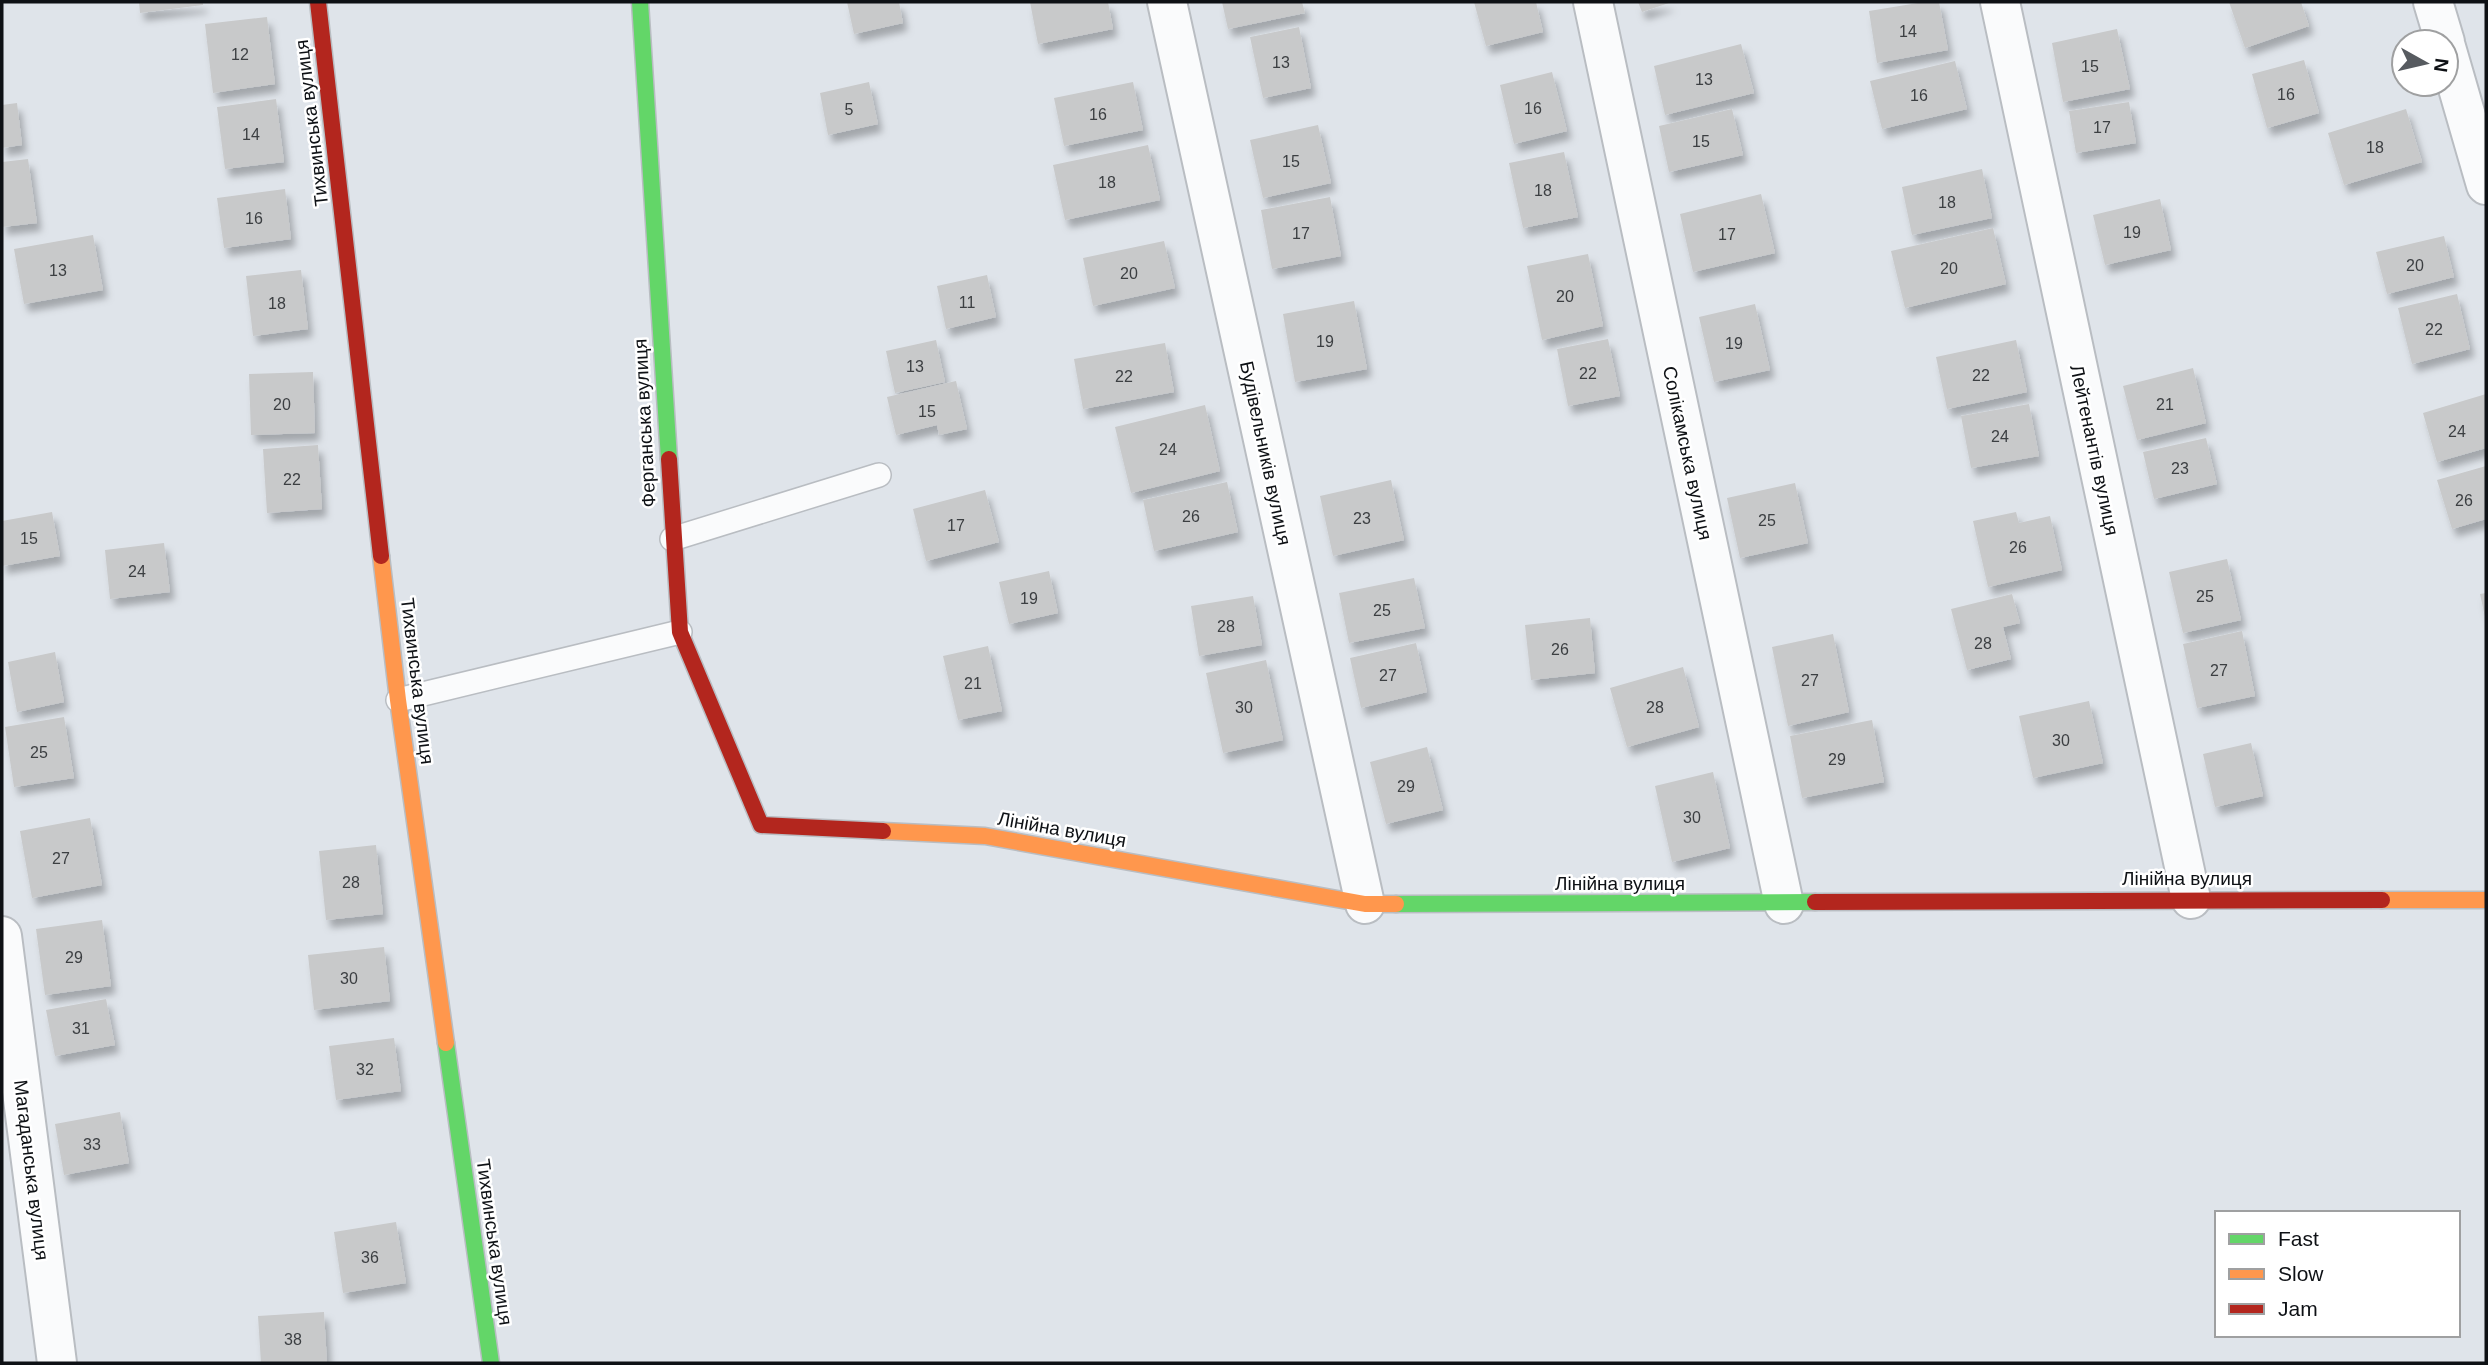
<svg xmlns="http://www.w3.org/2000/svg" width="2488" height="1365" font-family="Helvetica,sans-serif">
<defs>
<filter id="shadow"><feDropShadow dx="4.5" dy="8" stdDeviation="3.5" flood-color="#0004"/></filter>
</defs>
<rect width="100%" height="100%" fill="#dfe4ea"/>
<path fill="#c8c9ca" filter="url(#shadow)" d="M139 2H203V5L140 13Z
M847 2H899L903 23 854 34Z
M1030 2H1108L1113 29 1038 44Z
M1222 2H1302L1305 13 1228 29Z
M1474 2H1536L1543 32 1486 46Z
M1638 2H1672L1642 12Z
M1924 2H1939L1948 50 1877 63 1869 11Z
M2229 2H2301L2309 26 2245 48Z
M267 17 275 84 213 93 205 24Z
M1299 27 1311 88 1263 98 1250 37Z
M2117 29 2130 89 2063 102 2052 43Z
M1741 44 1754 93 1665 115 1654 66Z
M2304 60 2319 113 2267 128 2252 74Z
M1955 61 1967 109 1882 129 1870 81Z
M1552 72 1567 131 1514 144 1500 85Z
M869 82 878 124 828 135 820 93Z
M1133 82 1143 130 1064 146 1054 98Z
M276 99 284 162 225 169 217 107Z
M2129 102 2136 143 2076 153 2069 111Z
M17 103 22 145 2 148V105Z
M1732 109 1743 155 1669 172 1659 126Z
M2406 109 2422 162 2344 185 2328 133Z
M1318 125 1331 183 1263 198 1250 140Z
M1148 145 1160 200 1065 220 1053 165Z
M1564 152 1578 217 1523 228 1509 163Z
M28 159 37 223 2 227V162Z
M1982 169 1992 218 1912 235 1902 187Z
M285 189 291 239 224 248 217 198Z
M1761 194 1775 253 1693 272 1680 214Z
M1330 197 1341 256 1272 269 1261 210Z
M2160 199 2171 250 2105 265 2093 215Z
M1993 228 2006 284 1905 308 1891 251Z
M93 235 103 290 24 304 14 249Z
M2444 236 2454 277 2387 294 2376 252Z
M1164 241 1175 288 1093 306 1083 258Z
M1588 254 1603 326 1542 340 1527 266Z
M301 270 308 329 253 336 246 276Z
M987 275 996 317 946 329 937 286Z
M2457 294 2470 349 2412 364 2398 308Z
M1354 301 1367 369 1295 382 1283 314Z
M1755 304 1770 370 1714 382 1699 317Z
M1608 339 1620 396 1568 406 1557 349Z
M936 340 945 382 895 393 886 351Z
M2016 340 2027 392 1947 409 1936 357Z
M1165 343 1174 392 1083 409 1074 359Z
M2193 368 2206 423 2137 440 2123 386Z
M313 372 315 433 251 435 249 374Z
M956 381 967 429 939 435 937 425 896 435 887 397Z
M2486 394V448L2437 462 2423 413Z
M2029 404 2039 456 1971 468 1961 416Z
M1205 405 1220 471 1131 493 1115 427Z
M2206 438 2217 484 2154 499 2143 452Z
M318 445 322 509 267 513 263 449Z
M2486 466V519L2452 529 2437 480Z
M1391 480 1404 540 1333 556 1320 496Z
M1227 482 1238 532 1154 551 1143 500Z
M1795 483 1808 543 1740 558 1727 498Z
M985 490 999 542 926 561 913 509Z
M52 512 60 556 2 566V521Z
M2016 512 2019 523 2050 516 2062 570 1988 587 1973 521Z
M164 543 170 592 110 599 105 550Z
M2227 559 2241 620 2183 633 2169 572Z
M1049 571 1058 613 1009 624 999 582Z
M1414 578 1425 628 1349 643 1339 593Z
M2486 593V617H2485L2480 594Z
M2012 594 2020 623 2003 627 2011 659 1967 670 1951 609Z
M1253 596 1262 645 1199 656 1191 606Z
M1590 618 1595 673 1531 680 1525 625Z
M2242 631 2255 696 2197 708 2183 644Z
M1833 634 1849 712 1788 726 1772 647Z
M1416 643 1427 692 1361 708 1350 658Z
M988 646 1002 711 958 720 943 656Z
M55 652 64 702 17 712 8 662Z
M1266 660 1283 740 1223 753 1206 673Z
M1683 667 1699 727 1627 747 1610 688Z
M2089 701 2103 763 2033 778 2019 716Z
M64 717 74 778 14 787 5 727Z
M1872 720 1884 782 1802 798 1790 736Z
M2251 743 2263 796 2215 807 2203 754Z
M1427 747 1443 810 1386 824 1370 762Z
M1713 772 1730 848 1672 862 1655 786Z
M90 818 102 885 32 898 20 831Z
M376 845 383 914 326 920 319 851Z
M102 920 111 986 45 995 36 929Z
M384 947 390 1001 314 1010 308 955Z
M106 999 115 1045 55 1056 46 1010Z
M394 1038 401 1091 336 1100 329 1046Z
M120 1112 129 1163 64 1175 55 1124Z
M396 1222 406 1283 343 1293 334 1232Z
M324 1312 327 1363H261L258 1316Z"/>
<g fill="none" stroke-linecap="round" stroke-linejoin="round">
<g stroke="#b9bdc2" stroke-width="26">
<path id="lane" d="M672 539 879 475
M398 700 680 632"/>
</g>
<g stroke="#b9bdc2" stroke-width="42">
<path id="street" d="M1167 2 1365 904
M1593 2 1784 904
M2000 2 2191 899
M2433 2 2445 42
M2446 47 2486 185
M2 936 57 1363"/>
</g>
<g stroke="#b9bdc2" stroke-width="19">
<path id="fast" d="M640 2 669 459
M1396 904 1815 902
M446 1043 491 1363"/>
</g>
<g stroke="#b9bdc2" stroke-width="19">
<path id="slow" d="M381 556 398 700 446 1043
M883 831 985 836 1365 904H1396
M2382 900H2486"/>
</g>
<g stroke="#b9bdc2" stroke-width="19">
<path id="jam" d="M318 2 381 556
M669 459 680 632 761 825 883 831
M1815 902 2382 900"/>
</g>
<use href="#lane" stroke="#fafbfc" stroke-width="23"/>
<use href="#street" stroke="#fafbfc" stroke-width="38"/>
<use href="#fast" stroke="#63d668" stroke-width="16"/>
<use href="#slow" stroke="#ff974d" stroke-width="16"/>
<use href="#jam" stroke="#b3261e" stroke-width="16"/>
</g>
<g text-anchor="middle" stroke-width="5" stroke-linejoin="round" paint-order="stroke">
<g font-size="16" fill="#3c3f42">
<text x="1908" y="37">14</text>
<text x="240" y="60">12</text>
<text x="1281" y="68">13</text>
<text x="2090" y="72">15</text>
<text x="1704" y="85">13</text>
<text x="2286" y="100">16</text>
<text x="1919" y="101">16</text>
<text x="1533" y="114">16</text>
<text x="849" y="115">5</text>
<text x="1098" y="120">16</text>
<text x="2102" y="133">17</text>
<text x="251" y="140">14</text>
<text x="1701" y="147">15</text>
<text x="2375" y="153">18</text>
<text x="1291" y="167">15</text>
<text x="1107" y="188">18</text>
<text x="1543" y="196">18</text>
<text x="1947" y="208">18</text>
<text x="254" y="224">16</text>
<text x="2132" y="238">19</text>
<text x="1301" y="239">17</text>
<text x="1727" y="240">17</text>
<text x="2415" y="271">20</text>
<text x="1949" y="274">20</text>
<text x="58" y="276">13</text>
<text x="1129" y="279">20</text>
<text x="1565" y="302">20</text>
<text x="967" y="308">11</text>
<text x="277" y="309">18</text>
<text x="2434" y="335">22</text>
<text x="1325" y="347">19</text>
<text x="1734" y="349">19</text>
<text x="915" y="372">13</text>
<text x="1588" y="379">22</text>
<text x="1981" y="381">22</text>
<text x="1124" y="382">22</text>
<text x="282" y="410">20</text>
<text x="2165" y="410">21</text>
<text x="927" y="417">15</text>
<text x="2457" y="437">24</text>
<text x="2000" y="442">24</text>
<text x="1168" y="455">24</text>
<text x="2180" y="474">23</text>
<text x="292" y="485">22</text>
<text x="2464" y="506">26</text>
<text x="1191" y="522">26</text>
<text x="1362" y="524">23</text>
<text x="1767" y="526">25</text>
<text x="956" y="531">17</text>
<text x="29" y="544">15</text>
<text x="2018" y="553">26</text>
<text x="137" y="577">24</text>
<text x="2205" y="602">25</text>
<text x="1029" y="604">19</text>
<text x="1382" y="616">25</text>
<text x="1226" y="632">28</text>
<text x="1983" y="649">28</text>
<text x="1560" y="655">26</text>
<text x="2219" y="676">27</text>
<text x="1388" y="681">27</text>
<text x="1810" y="686">27</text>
<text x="973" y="689">21</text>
<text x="1244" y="713">30</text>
<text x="1655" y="713">28</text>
<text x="2061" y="746">30</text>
<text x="39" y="758">25</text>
<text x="1837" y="765">29</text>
<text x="1406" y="792">29</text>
<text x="1692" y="823">30</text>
<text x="61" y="864">27</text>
<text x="351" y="888">28</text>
<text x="74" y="963">29</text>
<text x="349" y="984">30</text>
<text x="81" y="1034">31</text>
<text x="365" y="1075">32</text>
<text x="92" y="1150">33</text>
<text x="370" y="1263">36</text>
<text x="293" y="1345">38</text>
</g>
<g font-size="19" fill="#0e1115" stroke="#fff">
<text transform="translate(311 123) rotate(-97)" y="7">Тихвинська вулиця</text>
<text transform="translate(644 423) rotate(-93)" y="7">Ферганська вулиця</text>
<text transform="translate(2095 450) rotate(78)" y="7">Лейтенантів вулиця</text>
<text transform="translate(1266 453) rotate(78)" y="7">Будівельників вулиця</text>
<text transform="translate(1688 453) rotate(78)" y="7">Солікамська вулиця</text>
<text transform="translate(418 681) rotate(83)" y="7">Тихвинська вулиця</text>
<text transform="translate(1062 829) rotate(10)" y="7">Лінійна вулиця</text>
<text x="2187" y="885">Лінійна вулиця</text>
<text x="1620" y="890">Лінійна вулиця</text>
<text transform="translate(32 1170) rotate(83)" y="7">Магаданська вулиця</text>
<text transform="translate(495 1242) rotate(82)" y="7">Тихвинська вулиця</text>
</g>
</g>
<rect width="2488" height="1365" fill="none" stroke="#0e1115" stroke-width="7"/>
<rect x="2215" y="1211" width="245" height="126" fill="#ffffff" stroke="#9fa0a1" stroke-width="2"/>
<rect x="2229" y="1234" width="35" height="10" fill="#63d668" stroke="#9fa0a1" stroke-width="2"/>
<text x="2278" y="1246" font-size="21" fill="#0e1115">Fast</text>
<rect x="2229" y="1269" width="35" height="10" fill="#ff974d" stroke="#9fa0a1" stroke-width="2"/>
<text x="2278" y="1281" font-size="21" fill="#0e1115">Slow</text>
<rect x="2229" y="1304" width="35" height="10" fill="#b3261e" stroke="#9fa0a1" stroke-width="2"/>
<text x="2278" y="1316" font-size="21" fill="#0e1115">Jam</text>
<g transform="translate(2425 63) rotate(98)"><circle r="33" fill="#ffffff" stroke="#9fa0a1" stroke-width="2"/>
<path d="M0-5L12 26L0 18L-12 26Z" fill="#575b60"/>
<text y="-10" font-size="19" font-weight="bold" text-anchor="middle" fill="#0e1115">N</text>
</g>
</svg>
